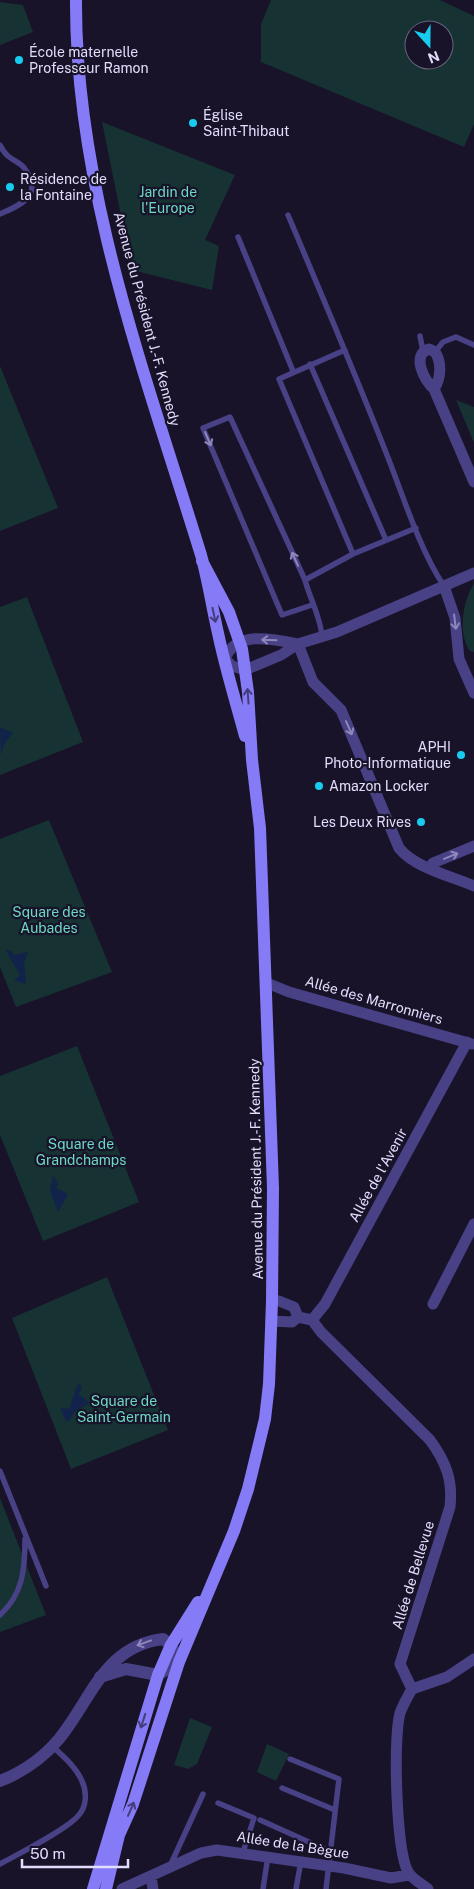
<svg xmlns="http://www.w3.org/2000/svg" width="474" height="1889" font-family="'Public Sans',sans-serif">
<rect width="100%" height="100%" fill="#181329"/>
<path fill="#163233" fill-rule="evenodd" d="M271 0H440L474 16V124L464 147 261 62V24ZM414 30H444V60H414Z
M0 2 23 5 33 32 0 45Z
M102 122 235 175 205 240 219 246 212 290 132 270Z
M0 366 58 508 0 531Z
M456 400 474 407V443Z
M474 583V652L470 651C457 633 463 601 474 583Z
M27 597 83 742 0 775V607Z
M49 820 112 972 16 1007 0 967V839Z
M77 1046 139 1202 43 1241 0 1135V1076Z
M107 1277 168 1430 71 1469 12 1318Z
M0 1498 46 1615 0 1632Z
M190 1718 212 1727 197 1764 188 1769 174 1765Z
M267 1744 289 1754 276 1781 257 1772Z"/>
<path fill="#11234a" d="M0 727 13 733 4 744 1 755Z
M5 949 12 952 13 955 28 952 24 963 26 984 14 980 20 975Z
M53 1175 58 1184 56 1188 68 1194 58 1212 50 1191Z
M80 1383 82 1390 78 1393 90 1403 75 1411 69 1421H66L60 1408 69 1409 76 1388Z"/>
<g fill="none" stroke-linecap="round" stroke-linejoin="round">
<path stroke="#484185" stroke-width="5.5" d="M0 145C9 163 17 158 25 169 44 195 21 205 0 214
M288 215C321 293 354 371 385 450 402 492 419 549 444 586
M238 237 293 371
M420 336 423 351
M345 350 279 379 353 554 416 528
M435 352 443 342 456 337 474 345
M310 364 386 540
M305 580 353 554
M312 605 282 615 203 428 230 417 305 580C310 599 321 618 322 637
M0 1471 46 1586
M0 1615C23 1594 25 1569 25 1539
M290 1759 339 1779 326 1889
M282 1788 335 1810
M218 1803 254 1818 243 1852
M260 1820 331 1852
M0 1864C18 1854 66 1830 78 1816 87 1807 87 1792 82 1781 76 1767 63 1756 52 1746
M170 1866 203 1794
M263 1889 268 1856
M296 1889 301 1861"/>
<path stroke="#484185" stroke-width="11" d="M434 389C441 379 442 362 435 352L429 349C411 354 424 381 434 389L474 482
M444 586 455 618 459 659 474 693
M298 644C274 639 235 630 225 659L232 666 245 670 281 655 298 644 337 632 474 573
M298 644 313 682 341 710 399 848C415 868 451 876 474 886
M429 868 433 863 474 846
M267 983 289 992 472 1044
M433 1304 474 1224
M298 1317 312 1320 321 1332 430 1440C446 1462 453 1480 450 1507L400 1664 412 1689C408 1696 403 1705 400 1713 393 1738 396 1849 408 1872 412 1879 422 1884 428 1889
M312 1320 325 1304 467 1042
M271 1321 292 1322 298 1317 294 1307 279 1301H272
M412 1689 447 1677 474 1659
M151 1876 153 1889
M122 1889 201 1853 217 1850 344 1868 391 1878 409 1875"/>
<path stroke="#484185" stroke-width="12" d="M0 1781C23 1772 43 1758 59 1739 91 1700 104 1646 163 1639L171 1645 179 1662 158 1675 126 1669 100 1677"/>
<path stroke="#867bf6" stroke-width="12" d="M76 0C75 189 146 376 201 555 208 580 212 607 218 633 225 667 236 702 245 736
M93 1889 158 1675 171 1645 198 1602
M106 1889 119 1835 133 1804 179 1662 234 1531 248 1489 265 1419 269 1384 272 1301 273 1188 260 828 252 760 248 692 242 649 229 612 202 561"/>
</g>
<defs><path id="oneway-shaft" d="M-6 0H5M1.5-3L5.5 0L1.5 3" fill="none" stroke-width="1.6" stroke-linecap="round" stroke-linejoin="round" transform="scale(1.25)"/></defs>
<g stroke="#8e87bb">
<use href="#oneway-shaft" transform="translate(208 439) rotate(67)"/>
<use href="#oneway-shaft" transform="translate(295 559) rotate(-114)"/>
<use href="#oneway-shaft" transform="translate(455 622) rotate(83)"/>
<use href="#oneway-shaft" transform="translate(269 640) rotate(-178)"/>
<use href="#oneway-shaft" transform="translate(349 728) rotate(66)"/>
<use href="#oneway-shaft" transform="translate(451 856) rotate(-22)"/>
<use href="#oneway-shaft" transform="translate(144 1643) rotate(160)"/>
</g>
<g stroke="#443d7b">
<use href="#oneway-shaft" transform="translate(214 615) rotate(78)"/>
<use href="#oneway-shaft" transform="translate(248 696) rotate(-94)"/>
<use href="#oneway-shaft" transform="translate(143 1721) rotate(108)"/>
<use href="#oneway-shaft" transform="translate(131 1809) rotate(-66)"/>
</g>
<g fill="#17ccee" stroke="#181329" stroke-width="2">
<circle cx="19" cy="60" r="5"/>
<circle cx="193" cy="123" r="5"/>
<circle cx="10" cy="187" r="5"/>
<circle cx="461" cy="755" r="5"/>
<circle cx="319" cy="786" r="5"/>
<circle cx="421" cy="822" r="5"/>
</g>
<g text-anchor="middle" stroke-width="4.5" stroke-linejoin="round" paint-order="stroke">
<g font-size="14" fill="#e3ddfd" stroke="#181329" text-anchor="start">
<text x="29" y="57">École maternelle<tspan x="29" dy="16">Professeur Ramon</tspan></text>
<text x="203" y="120">Église<tspan x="203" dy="16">Saint-Thibaut</tspan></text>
<text x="20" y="184">Résidence de<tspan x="20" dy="16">la Fontaine</tspan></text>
<text x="451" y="752" text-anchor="end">APHI<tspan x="451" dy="16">Photo-Informatique</tspan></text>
<text x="329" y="791">Amazon Locker</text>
<text x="411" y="827" text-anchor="end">Les Deux Rives</text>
</g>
<g font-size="14" fill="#6dd9c5" stroke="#181329">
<text x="168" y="197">Jardin de<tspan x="168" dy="16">l'Europe</tspan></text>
<text x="49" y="917">Square des<tspan x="49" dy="16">Aubades</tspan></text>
<text x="81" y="1149">Square de<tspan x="81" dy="16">Grandchamps</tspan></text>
<text x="124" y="1406">Square de<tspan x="124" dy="16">Saint-Germain</tspan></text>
</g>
<g font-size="14" fill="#e3ddfd" stroke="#181329">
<text transform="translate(147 319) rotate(75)" y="5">Avenue du Président J.-F. Kennedy</text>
<text transform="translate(374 1000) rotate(16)" y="5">Allée des Marronniers</text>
<text transform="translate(256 1169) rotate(-91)" y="5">Avenue du Président J.-F. Kennedy</text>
<text transform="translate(378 1175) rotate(-61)" y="5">Allée de l'Avenir</text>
<text transform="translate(413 1575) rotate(-73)" y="5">Allée de Bellevue</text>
<text transform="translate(293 1845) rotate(9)" y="5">Allée de la Bègue</text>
</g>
</g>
<g transform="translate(429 45) rotate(159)"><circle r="24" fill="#181329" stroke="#69647e"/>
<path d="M0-4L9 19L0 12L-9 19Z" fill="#17ccee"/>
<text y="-8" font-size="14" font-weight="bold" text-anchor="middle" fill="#e3ddfd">N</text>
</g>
<path d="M22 1859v8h106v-8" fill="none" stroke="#e3ddfd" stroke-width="2.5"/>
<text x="30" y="1859" font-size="15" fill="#e3ddfd" stroke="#181329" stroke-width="4" paint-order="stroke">50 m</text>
</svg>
